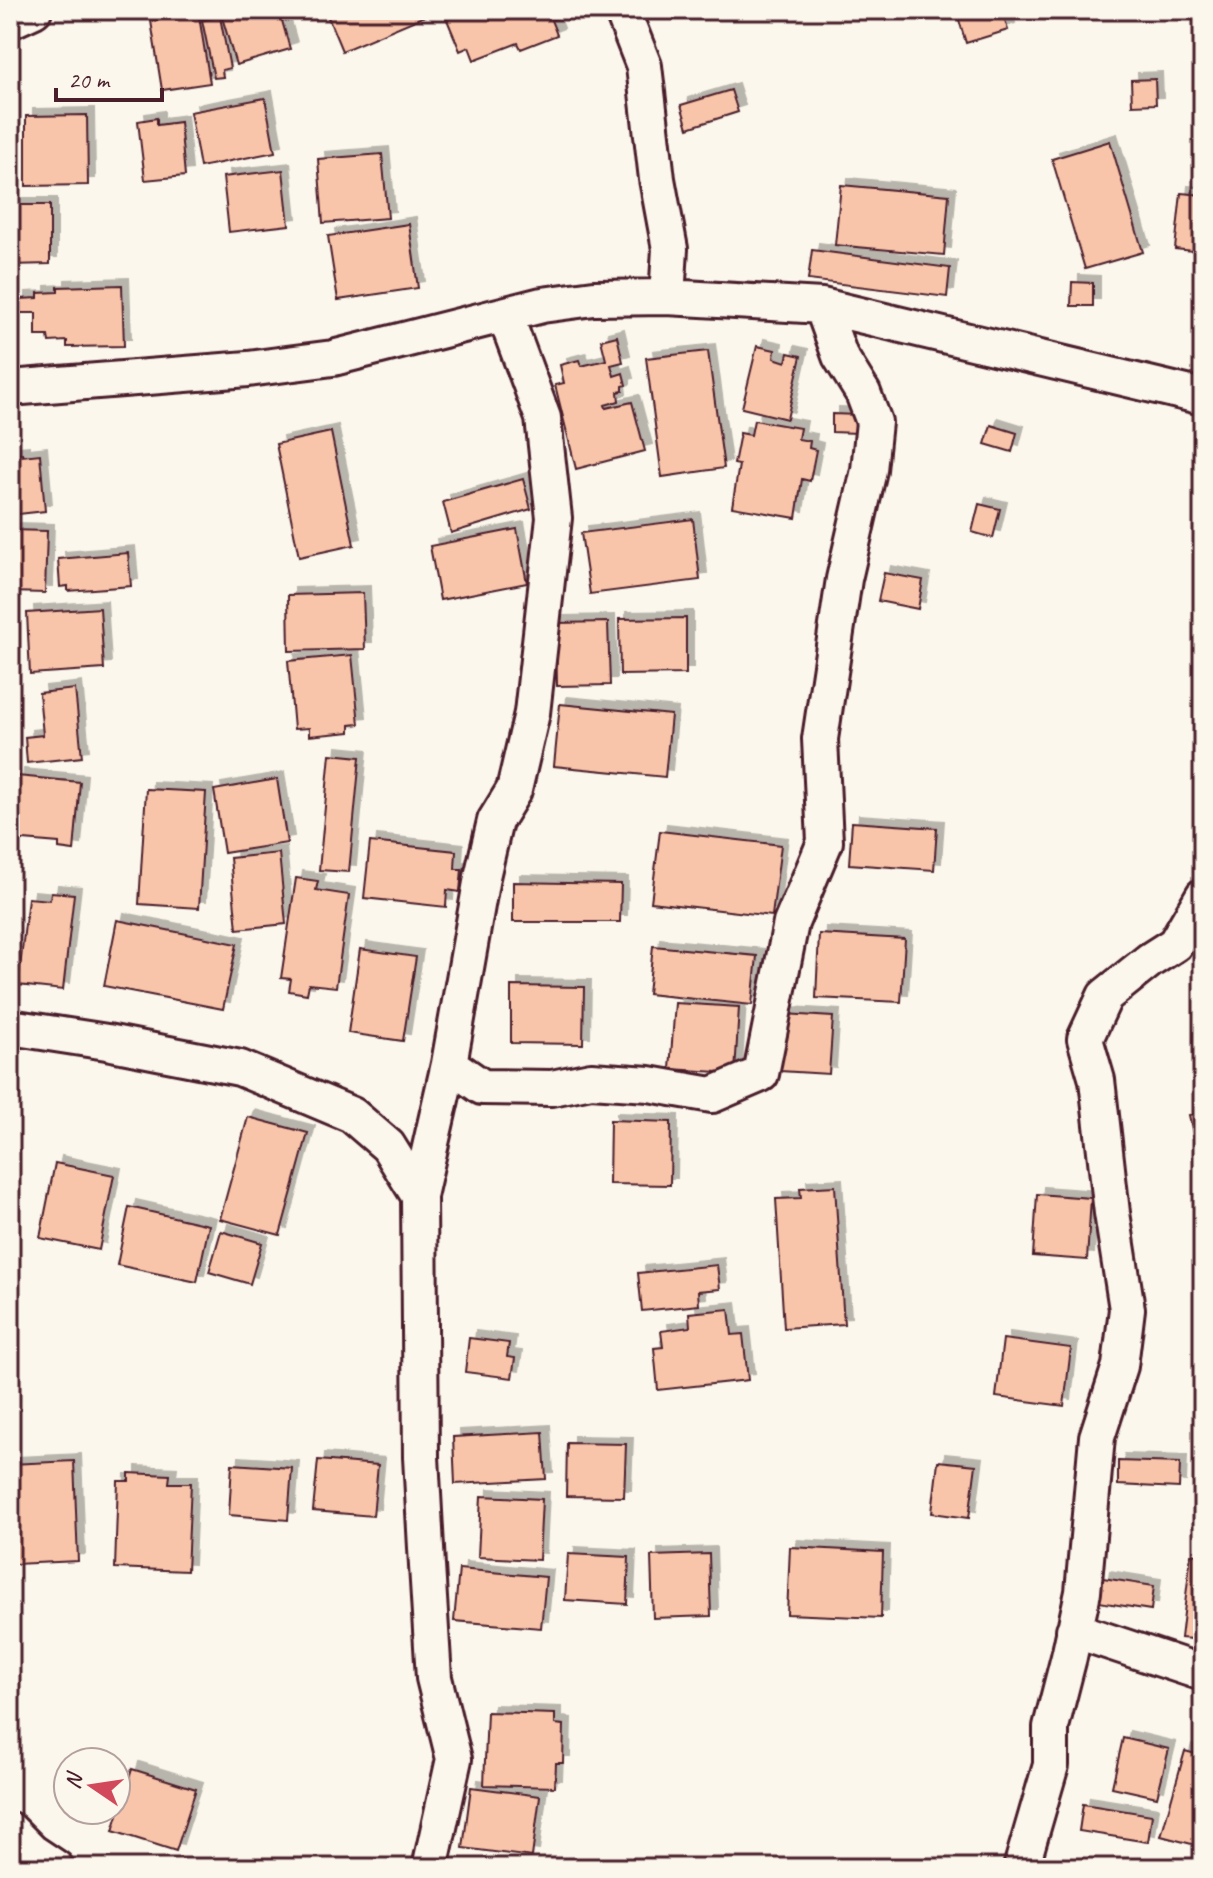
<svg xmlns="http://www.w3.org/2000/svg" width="1213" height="1878" font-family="Caveat,sans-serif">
<defs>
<filter id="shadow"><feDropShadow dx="7" dy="-7" stdDeviation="0" flood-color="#0004"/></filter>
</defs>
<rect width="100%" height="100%" fill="#fbf7ec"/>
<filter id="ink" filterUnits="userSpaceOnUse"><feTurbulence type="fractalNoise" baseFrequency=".0125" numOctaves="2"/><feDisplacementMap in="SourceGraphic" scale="16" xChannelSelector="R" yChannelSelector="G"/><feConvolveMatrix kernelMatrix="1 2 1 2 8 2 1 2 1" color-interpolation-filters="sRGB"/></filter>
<g filter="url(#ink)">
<path fill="#f9c5aa" stroke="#4a1f2b" stroke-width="2" filter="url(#shadow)" d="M176 10H198L210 83 162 90 151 21 177 16Z
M220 10H279L290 49 236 65Z
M325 10H431L432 13 342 51Z
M443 10H554L557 18 551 20 557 35 521 49 518 43 474 60 469 47 460 51Z
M956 10H1002L1008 30 966 43Z
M220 17 230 68 222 70 223 77 214 78 202 20Z
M1155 79 1156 104 1132 105 1131 80Z
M731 90 738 112 688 128 681 105Z
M265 98 275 152 200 167 190 112Z
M87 115 88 185 26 186V116Z
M157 118V125L180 122 185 176 145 180 138 121Z
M1110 141 1143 252 1085 269 1052 159Z
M382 154 388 218 323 223 318 159Z
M283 170 289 225 229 232 223 177Z
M841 185 949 195 944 255 835 245Z
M1181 193 1203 195V252L1175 249Z
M10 205H50V264L10 265Z
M409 224 418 288 338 300 328 236Z
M812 250 950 268 947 297 808 280Z
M1072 282 1093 283V306H1071Z
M122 285 124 346 67 347V341L49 342 48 336H36V313H19V299L38 298V293L58 292V287Z
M617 336 623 362 611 365 614 376 623 373 626 385 623 386V391L618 392 619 401 605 405 606 408 632 402 645 451 576 469 555 385 564 383 560 365 579 360 581 366 606 360 601 340Z
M757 346 775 350 774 358 786 362 788 353 801 356 787 419 742 408Z
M708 351 724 468 662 477 646 358Z
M832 414 858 415V433L832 432Z
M754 420 800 428 798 439 810 441 809 448 816 450 810 481 802 479 796 518 732 507 739 465 734 464 740 433 751 435Z
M991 425 1017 433 1012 452 985 444Z
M331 432 354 545 299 557 276 444Z
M11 449V454L22 453V456L40 454 45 511 10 515Z
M523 479 531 509 451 533 443 502Z
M979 504 1000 509 993 538 972 532Z
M693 519 700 580 590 594 581 533Z
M517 529 527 583 440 600 430 546Z
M10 530 47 531 45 593 10 592Z
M128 553 131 586 68 591V586L60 587 58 559Z
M884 573 923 580 918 609 878 601Z
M363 593 365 649 289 651 288 595Z
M100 608 104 669 30 674 27 613Z
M686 618V674L620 675 619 619Z
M608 622 610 685 557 686 556 623Z
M352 655 359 724 350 725V732L309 736V728L294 729 288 661Z
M75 689 82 757 27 763 25 737 43 735 39 693Z
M560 704 671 715 665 777 554 766Z
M330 754 360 757 349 872 319 870Z
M17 776 80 782 74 851 59 849V843L12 839Z
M277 779 287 843 224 853 214 790Z
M146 789 206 792 199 908 139 904Z
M852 822 937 828 934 870 849 864Z
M660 831 781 845 772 916 651 902Z
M370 842 456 851 455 869H462L460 892 447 890 446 907 364 898Z
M279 853 286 924 237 929 230 858Z
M296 878 318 881 316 890 349 895 336 987 309 984 307 994 289 991 291 979 281 978Z
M513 882 621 884 620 922H513Z
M51 892 74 894 63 990 18 985 28 898 50 900Z
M117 920 237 944 223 1009 104 986Z
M819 934 905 939 901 1002 816 998Z
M653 946 757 956 752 1005 648 994Z
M360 949 416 957 403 1041 348 1033Z
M511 986 584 987 583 1044 511 1043Z
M675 1003 739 1007 735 1073 670 1069Z
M784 1014 833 1017 829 1074 780 1071Z
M1203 1112V1179L1189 1115Z
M248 1117 308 1133 280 1235 220 1219Z
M610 1120 671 1122 670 1185 609 1184Z
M55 1163 114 1175 99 1250 40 1238Z
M835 1186 844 1324 784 1328 776 1199 801 1198 800 1188Z
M1037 1194 1091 1198 1087 1260 1033 1256Z
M129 1207 209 1225 197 1282 117 1265Z
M221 1231 262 1243 250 1284 209 1272Z
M717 1265 720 1289 698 1291 699 1305 642 1311 638 1273Z
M729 1309 732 1335 743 1334 748 1380 658 1390 654 1348 663 1347 661 1331 690 1327 689 1313Z
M469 1338 509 1343 507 1357 515 1358 512 1378 465 1372Z
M1003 1339 1071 1348 1064 1406 996 1397Z
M543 1432 546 1479 455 1484 453 1437Z
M567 1443 626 1444 624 1497 566 1496Z
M318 1460 378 1465 373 1516 313 1511Z
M74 1461 78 1561 14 1564 10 1464Z
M938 1461 976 1465 969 1518 932 1513Z
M1118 1461 1180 1463 1179 1488 1118 1485Z
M232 1464 292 1468 288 1520 229 1515Z
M129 1473 170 1475 169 1483H191L187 1571 115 1568 118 1481H129Z
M481 1496 542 1499 539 1560 478 1557Z
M790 1547 883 1552 881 1618 787 1614Z
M568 1554 629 1557 627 1604 565 1600Z
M709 1554 711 1616 653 1618 651 1556Z
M1191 1554 1203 1555V1640L1181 1638Z
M459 1569 546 1577 541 1628 454 1621Z
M1103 1578 1154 1586 1151 1610 1099 1602Z
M487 1712 555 1714V1724L564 1725 563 1763H556L555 1787 484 1785Z
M1123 1738 1169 1749 1157 1797 1112 1787Z
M1185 1751 1203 1756V1847L1161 1836Z
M132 1769 196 1789 176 1851 113 1831Z
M471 1787 540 1796 532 1857 463 1848Z
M1083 1804 1152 1815 1148 1842 1079 1831Z"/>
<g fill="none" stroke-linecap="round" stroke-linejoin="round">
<g stroke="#4a1f2b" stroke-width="40">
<path id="minor" d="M622 10 644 66 657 179 670 249 667 297
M10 21 34 10
M10 388 248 369 333 358 542 305 594 298 667 297 822 306 1203 397
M10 1027 107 1042 240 1068 352 1115 388 1146 419 1196 421 1457 427 1566 434 1678 454 1759 430 1868
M449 1064 482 1087 552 1088 591 1080 649 1084 712 1095 761 1074 791 923 825 842 820 739 844 579 869 470 874 422 863 393 840 356 822 306
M419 1196 449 1064 482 877 495 821 514 790 532 713 554 518 543 418 505 315
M1074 1630 1203 1673
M10 1830 32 1852 56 1868
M1021 1868 1051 1765V1727L1069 1657 1083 1592 1097 1437 1120 1366 1127 1309 1112 1213 1097 1080 1085 1039 1105 996 1150 960 1175 944 1203 896"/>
</g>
<use href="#minor" stroke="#fbf7ec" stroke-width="34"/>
</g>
</g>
<rect width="1213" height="1878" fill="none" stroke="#fbf7ec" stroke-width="40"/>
<rect x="20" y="20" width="1173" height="1838" fill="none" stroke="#4a1f2b" stroke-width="3" filter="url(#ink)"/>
<g transform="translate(92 1786) rotate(283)"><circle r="38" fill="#fbf7ec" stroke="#b4a19f" stroke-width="2"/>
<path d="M0-6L14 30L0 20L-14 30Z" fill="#d1495b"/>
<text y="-12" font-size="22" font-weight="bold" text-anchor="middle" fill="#4a1f2b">N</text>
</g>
<path d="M56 88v12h106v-12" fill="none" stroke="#4a1f2b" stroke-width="4"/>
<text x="68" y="88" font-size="24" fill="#4a1f2b" stroke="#fbf7ec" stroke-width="6" paint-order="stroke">20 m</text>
</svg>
